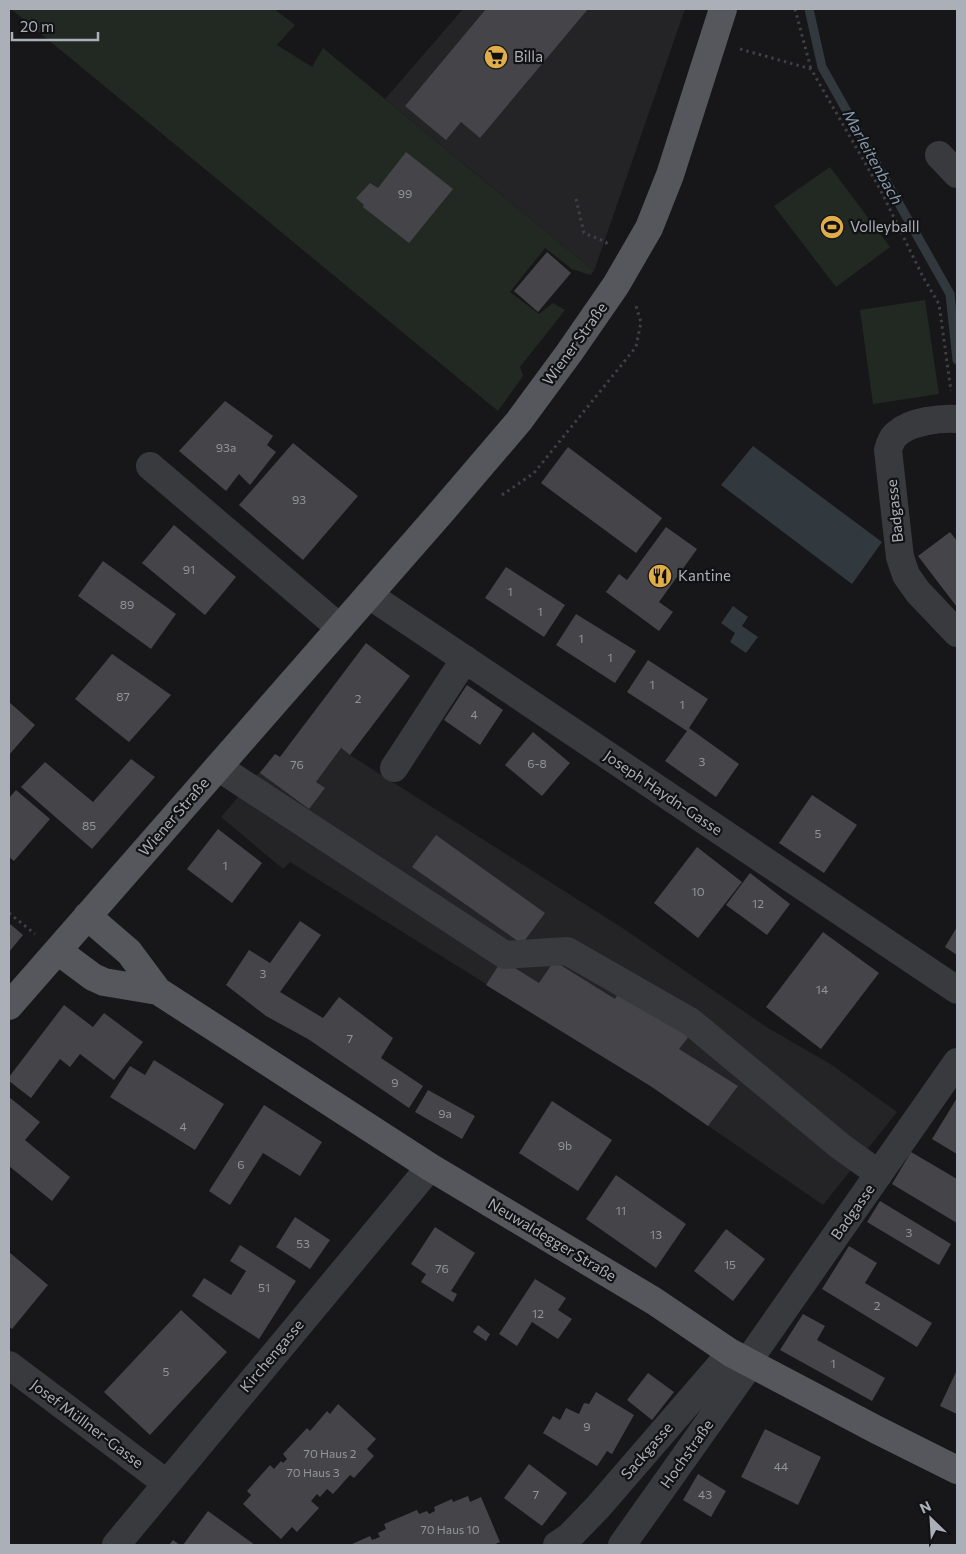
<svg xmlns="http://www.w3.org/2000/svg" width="966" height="1554" font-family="Commissioner,sans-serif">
<rect width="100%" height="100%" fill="#171719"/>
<path fill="#242326" d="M463 9H685L594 271 385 99Z
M306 722 350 755 624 929 768 1028 832 1065 897 1112 823 1205 652 1087 290 862 283 869 221 817 275 754 280 757Z"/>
<path fill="#222923" d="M11 9H274L295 25 277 45 312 67 323 48 594 271 590 275 572 269 545 248 510 292 539 314 553 303 565 310 520 367 523 376 498 411Z
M830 167 890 247 836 287 774 206Z
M925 300 939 394 873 404 860 310Z"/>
<path fill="#31383e" d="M753 446 882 542 852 584 721 485Z
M733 606 748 617 742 626 758 637 746 653 730 642 735 633 721 623Z"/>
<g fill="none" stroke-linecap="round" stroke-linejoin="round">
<path stroke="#31383e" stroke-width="9" d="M809 9 822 67 950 294 957 360"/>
</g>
<path fill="#454549" d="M486 9H588L480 138 461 122 446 140 405 106Z
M406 152 453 189 409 243 363 207 364 205 356 198 370 183 378 188Z
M547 252 571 273 538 312 514 291Z
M225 401 273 436 267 445 276 452 250 485 239 474 226 491 179 451Z
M293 443 358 496 303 560 239 505Z
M568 447 662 518 636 553 541 483Z
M174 525 236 577 205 615 142 563Z
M666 527 697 549 659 602 673 612 659 631 606 592 619 574 627 580Z
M950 532 957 541V607L918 556Z
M103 561 176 614 151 649 78 596Z
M506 567 565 605 544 637 485 598Z
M576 614 636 651 615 683 556 645Z
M366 643 410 676 350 755 341 748 316 782 325 788 309 809 260 773 275 754 280 757Z
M112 654 171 695 129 742 75 699Z
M648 660 708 699 689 728 739 764 716 797 665 761 687 731 627 692Z
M467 685 503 710 480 745 444 720Z
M9 702 35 725 9 755Z
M533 732 570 763 542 796 505 765Z
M131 759 155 777 92 849 21 787 45 762 93 802Z
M16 790 50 819 14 861 9 857V798Z
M812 795 857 825 824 873 779 843Z
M218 829 262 863 232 903 187 869Z
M436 835 545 913 522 944 412 867Z
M697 847 742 882 698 938 654 903Z
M750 873 790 904 767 935 726 905Z
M300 921 321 935 280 992 323 1018 339 997 393 1038 381 1058 423 1086 409 1108 308 1039 266 1016 226 985 249 950 270 963Z
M9 923 23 935 9 952Z
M957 927V955L945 947Z
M823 932 879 973 821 1049 766 1007Z
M502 960 539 983 554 961 615 999 619 992 690 1035 679 1049 738 1086 708 1126 652 1087 486 985Z
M64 1005 93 1027 104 1013 143 1042 114 1080 80 1054 70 1067 60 1059 31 1098 9 1081V1077Z
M154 1060 224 1104 195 1150 110 1097 130 1066 145 1075Z
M428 1090 475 1116 462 1139 415 1112Z
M9 1097 40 1122 25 1140 70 1177 52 1201 9 1166Z
M957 1098V1154L932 1139Z
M552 1101 612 1140 578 1191 519 1153Z
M264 1105 322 1142 300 1176 263 1153 230 1205 209 1191Z
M911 1152 957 1179V1223L892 1184Z
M616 1175 686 1224 656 1268 586 1219Z
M880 1201 951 1244 939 1265 867 1222Z
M295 1217 330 1240 310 1269 276 1247Z
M435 1227 475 1253 451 1291 457 1294 453 1302 421 1282 426 1274 411 1264Z
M726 1229 765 1259 733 1301 694 1271Z
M240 1245 296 1281 259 1339 192 1296 204 1278 231 1295 246 1271 230 1261Z
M849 1246 877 1263 865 1283 932 1323 917 1347 822 1289Z
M9 1252 48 1285 12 1329 9 1327Z
M535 1279 566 1298 558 1310 572 1319 558 1339 532 1322 517 1346 499 1334Z
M181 1310 227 1352 150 1435 104 1392Z
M803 1314 825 1326 817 1340 885 1378 872 1401 780 1350Z
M478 1325 490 1334 486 1341 473 1332Z
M957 1370V1414L940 1406Z
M648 1373 674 1392 652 1420 627 1400Z
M596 1392 634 1415 612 1454 607 1451 597 1466 543 1433 553 1416 560 1420 566 1408 579 1414 584 1403 589 1404Z
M338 1404 376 1439 367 1449 374 1456 354 1478 350 1475 333 1494 327 1489 320 1497 317 1494 311 1501 319 1508 297 1532 292 1527 281 1539 243 1504 251 1495 247 1491 270 1465 274 1469 281 1461 283 1463 287 1459 283 1454 307 1428 310 1431 327 1411 330 1414Z
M765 1429 821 1457 798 1505 741 1477Z
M529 1464 567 1493 542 1526 504 1498Z
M698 1474 726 1491 711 1517 683 1500Z
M468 1496 470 1502 481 1497 500 1542 493 1545H350L370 1536 372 1540 380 1537 378 1533 386 1529 384 1524 417 1510 419 1514 427 1511 429 1514 435 1511 434 1507 452 1499 453 1502Z
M208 1511 255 1545H183Z
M173 1540 180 1545H169Z"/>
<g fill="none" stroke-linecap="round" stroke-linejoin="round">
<path stroke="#3f4045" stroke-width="3" stroke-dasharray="2.5 4" stroke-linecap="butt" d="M795 9 811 69
M740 49 811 69 880 189 923 277 939 304 951 391
M576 199 584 233 606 242 607 245
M502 495 534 473 636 347 641 322 636 306
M9 913 35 934"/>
<path stroke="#393a3e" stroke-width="28" d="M939 155 957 174
M957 419C941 418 911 421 898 433 892 437 890 443 888 450L900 557 906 575 918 592 957 633
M150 466 340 628
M369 595 957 990
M218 767 505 955 567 951 691 1022 840 1146 879 1174
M394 768 465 659
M748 1361 957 1062
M9 1365 166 1483
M116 1545 430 1167
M557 1545 569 1537 598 1507 731 1353
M622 1545 751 1363"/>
<path stroke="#55575c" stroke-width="28" d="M87 916 129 952 158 991 430 1167 654 1301 731 1353 877 1430 957 1470
M58 951 93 977 104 982 158 991
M9 1006 443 510 519 421 569 353 616 285 649 228 670 175 723 9"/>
</g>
<defs>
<g id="supermarket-disc" transform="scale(1.25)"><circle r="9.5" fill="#e0ae49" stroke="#121214"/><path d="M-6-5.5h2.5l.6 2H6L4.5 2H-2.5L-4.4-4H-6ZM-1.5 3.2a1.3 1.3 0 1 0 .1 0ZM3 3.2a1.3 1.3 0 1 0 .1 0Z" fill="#111"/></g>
<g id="stadium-disc" transform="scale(1.25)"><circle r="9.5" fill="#e0ae49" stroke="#121214"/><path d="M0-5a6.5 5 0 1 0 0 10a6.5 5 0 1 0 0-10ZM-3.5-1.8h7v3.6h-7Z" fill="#111"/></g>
<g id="restaurant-disc" transform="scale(1.25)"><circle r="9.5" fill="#e0ae49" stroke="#121214"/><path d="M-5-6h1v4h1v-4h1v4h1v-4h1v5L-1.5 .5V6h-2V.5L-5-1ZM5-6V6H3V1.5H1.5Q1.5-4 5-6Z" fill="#111"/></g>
</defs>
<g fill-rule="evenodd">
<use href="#supermarket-disc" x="496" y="57"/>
<use href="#stadium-disc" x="832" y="227"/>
<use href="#restaurant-disc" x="660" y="576"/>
</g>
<g text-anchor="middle" stroke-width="4.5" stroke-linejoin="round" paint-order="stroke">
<g font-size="12" fill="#92949c">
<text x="405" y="198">99</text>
<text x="226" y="452">93a</text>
<text x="299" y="504">93</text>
<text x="189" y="574">91</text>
<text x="510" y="596">1</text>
<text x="127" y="609">89</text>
<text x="540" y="616">1</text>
<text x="581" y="643">1</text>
<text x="610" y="662">1</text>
<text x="652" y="689">1</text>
<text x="123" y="701">87</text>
<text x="358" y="703">2</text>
<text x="682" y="709">1</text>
<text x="474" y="719">4</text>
<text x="702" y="766">3</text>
<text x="537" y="768">6-8</text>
<text x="297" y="769">76</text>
<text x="89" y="830">85</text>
<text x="818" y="838">5</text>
<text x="225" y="870">1</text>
<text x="698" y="896">10</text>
<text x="758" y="908">12</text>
<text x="263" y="978">3</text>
<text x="822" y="994">14</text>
<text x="350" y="1043">7</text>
<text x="395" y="1087">9</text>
<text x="445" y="1118">9a</text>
<text x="183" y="1131">4</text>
<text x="565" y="1150">9b</text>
<text x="241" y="1169">6</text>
<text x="621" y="1215">11</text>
<text x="909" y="1237">3</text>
<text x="656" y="1239">13</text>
<text x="303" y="1248">53</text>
<text x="730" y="1269">15</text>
<text x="442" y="1273">76</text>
<text x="264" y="1292">51</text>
<text x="877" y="1310">2</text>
<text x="538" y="1318">12</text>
<text x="833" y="1368">1</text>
<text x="166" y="1376">5</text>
<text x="587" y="1431">9</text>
<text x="330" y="1458">70 Haus 2</text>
<text x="781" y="1471">44</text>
<text x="313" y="1477">70 Haus 3</text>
<text x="536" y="1499">7</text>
<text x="705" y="1499">43</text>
<text x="450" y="1534">70 Haus 10</text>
</g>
<g font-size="15" fill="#abafb8" stroke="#121214" text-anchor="start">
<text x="514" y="62">Billa</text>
<text x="850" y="232">Volleyballl</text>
<text x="678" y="581">Kantine</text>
</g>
<g font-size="15" fill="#abafb8" stroke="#121214">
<text transform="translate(575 344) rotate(-54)" y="5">Wiener Straße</text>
<text transform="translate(895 511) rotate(-96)" y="5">Badgasse</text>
<text transform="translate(663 793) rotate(34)" y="5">Joseph Haydn-Gasse</text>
<text transform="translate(174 817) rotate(-49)" y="5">Wiener Straße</text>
<text transform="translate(853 1212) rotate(-55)" y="5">Badgasse</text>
<text transform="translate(552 1240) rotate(31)" y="5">Neuwaldegger Straße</text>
<text transform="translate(272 1356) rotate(-50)" y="5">Kirchengasse</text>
<text transform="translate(87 1424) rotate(37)" y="5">Josef Müllner-Gasse</text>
<text transform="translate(647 1451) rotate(-49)" y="5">Sackgasse</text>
<text transform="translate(687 1454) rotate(-55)" y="5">Hochstraße</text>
</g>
<g font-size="16" font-style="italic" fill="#869baf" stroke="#121214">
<text transform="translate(873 157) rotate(61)" y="6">Marleitenbach</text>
</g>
</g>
<rect width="966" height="1554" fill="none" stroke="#abafb8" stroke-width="20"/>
<g transform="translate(931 1519) rotate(335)" stroke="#121214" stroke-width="4" paint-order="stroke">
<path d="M0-4L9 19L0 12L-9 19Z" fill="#abafb8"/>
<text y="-8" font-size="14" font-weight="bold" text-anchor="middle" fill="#abafb8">N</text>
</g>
<path d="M12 32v8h86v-8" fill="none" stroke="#abafb8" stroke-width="2.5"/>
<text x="20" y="32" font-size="15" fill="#abafb8" stroke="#121214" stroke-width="4" paint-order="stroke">20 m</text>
</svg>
